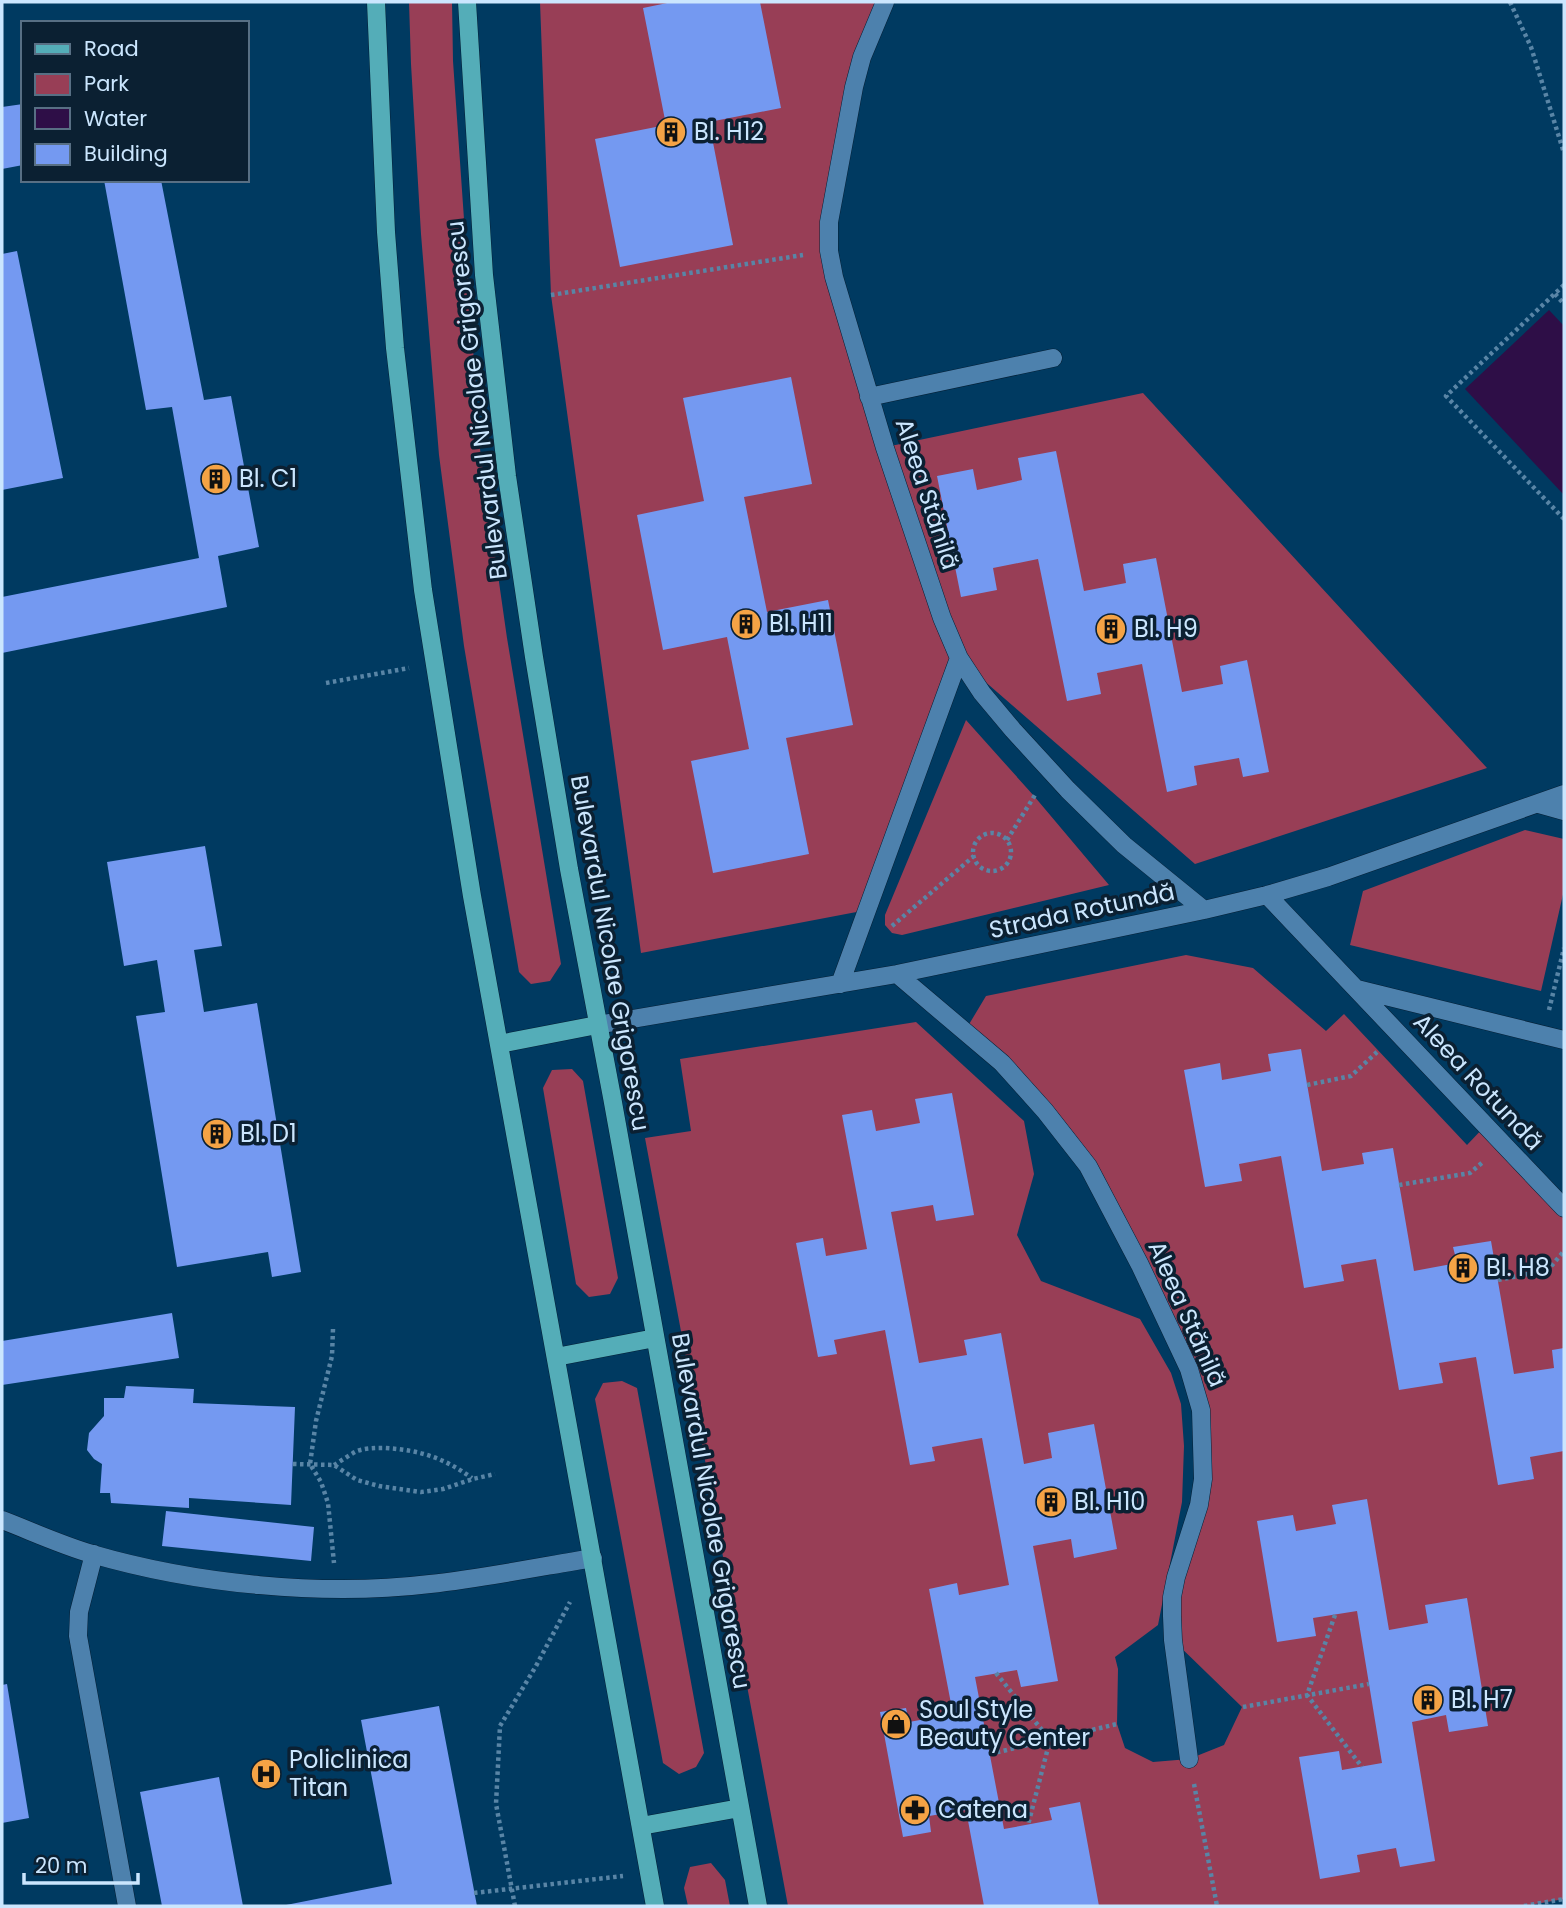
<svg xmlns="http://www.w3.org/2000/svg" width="1566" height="1908" font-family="Poppins,sans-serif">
<rect width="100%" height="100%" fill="#003a61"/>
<path fill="#983e56" d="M409 2H452L453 61 480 449 507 638 561 964 550 981 531 984 519 972 464 646 439 455 421 234 411 64Z
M540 2H885L863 57 829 251 886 447 1143 393 1487 768 1195 864 959 659 867 910 641 953 551 295Z
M966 720 1034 796 1109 885 902 935 892 933 885 925V915Z
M1525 830 1564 839V890L1541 991 1350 945 1363 891Z
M1186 955 1253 968 1326 1031 1344 1014 1467 1145 1486 1125 1564 1208V1899L1524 1906H788L645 1138 691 1131 680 1059 916 1022 1024 1121 1034 1174 1017 1235 1041 1281 1140 1319 1171 1373 1181 1404 1184 1446 1182 1502 1158 1625 1115 1657 1118 1669 1117 1724 1125 1748 1153 1762 1189 1759 1224 1745 1242 1707 1173 1640 1172 1616 1199 1505 1201 1410 1088 1166 965 1031 986 996Z
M572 1069 583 1081 618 1278 610 1294 589 1297 576 1284 543 1088 552 1070Z
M622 1381 637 1388 704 1753 696 1767 679 1774 663 1763 595 1399 603 1383Z
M711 1863 725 1880 730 1906H688L684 1888 690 1867Z"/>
<path fill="#2e0e47" d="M1549 310 1564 326V495L1465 389Z"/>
<path fill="#7499f1" d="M672 2H760L781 108 709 122 733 245 620 267 595 139 666 125 643 8Z
M23 104V165L2 169V107Z
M104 180H161L204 400 231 396 259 547 218 556 227 607 2 653V597L199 558 172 407 146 410Z
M17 251 63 478 2 490V254Z
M791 377 812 484 744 497 767 612 828 600 853 725 786 738 809 854 713 873 691 761 749 749 727 637 663 650 637 515 704 501 683 398Z
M1056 451 1084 591 1126 583 1123 564 1156 558 1182 692 1223 684 1220 666 1247 660 1269 772 1243 777 1239 758 1194 766 1197 785 1167 792 1142 664 1097 673 1101 694 1067 701 1038 559 993 568 997 590 961 597 937 476 973 469 977 490 1022 480 1018 458Z
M205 846 222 946 194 950 204 1012 257 1003 301 1272 272 1277 268 1252 177 1267 136 1016 165 1012 157 960 124 966 107 862Z
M1301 1049 1322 1171 1364 1164 1362 1153 1393 1148 1414 1271 1457 1263 1453 1247 1491 1241 1514 1374 1554 1368 1552 1350 1564 1348V1451L1530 1457 1534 1479 1498 1485 1476 1357 1439 1363 1443 1383 1399 1390 1376 1259 1341 1265 1344 1281 1304 1288 1281 1156 1239 1164 1242 1181 1205 1187 1184 1070 1220 1063 1222 1080 1271 1071 1268 1054Z
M952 1093 974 1215 936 1221 933 1205 891 1212 919 1363 967 1355 964 1340 1001 1333 1024 1464 1052 1458 1048 1433 1094 1424 1117 1549 1074 1558 1071 1539 1033 1546 1058 1681 1021 1687 1017 1670 975 1677 1004 1829 1052 1820 1049 1808 1080 1802 1099 1906H984L966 1810 929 1816 931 1832 903 1837 880 1712 906 1708 909 1722 953 1714 929 1589 957 1583 959 1595 1009 1585 982 1438 932 1447 935 1461 910 1465 885 1330 834 1340 837 1354 818 1357 796 1243 823 1238 826 1256 867 1249 842 1115 872 1110 876 1131 920 1123 915 1099Z
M172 1313 179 1358 2 1385V1341Z
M126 1386 194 1389 193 1403 295 1407 291 1505 189 1498V1508L111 1503 110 1493H100L102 1464 94 1459 87 1450 89 1433 104 1416V1398H124Z
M1367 1499 1389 1630 1428 1623 1425 1605 1467 1598 1488 1726 1449 1732 1446 1715 1412 1722 1435 1861 1400 1867 1396 1848 1357 1855 1360 1872 1320 1879 1299 1757 1339 1751 1342 1770 1382 1763 1357 1611 1313 1618 1316 1636 1277 1642 1257 1521 1293 1515 1296 1531 1336 1524 1332 1505Z
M166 1511 314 1527 311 1561 162 1546Z
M7 1684 29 1818 2 1823V1685Z
M439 1706 477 1906H281L392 1884 361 1720Z
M219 1777 243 1906H162L140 1792Z"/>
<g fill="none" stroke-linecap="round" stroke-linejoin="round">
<g stroke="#052036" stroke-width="19">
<path id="minor" d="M885 2 862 57 854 87 829 222V251L834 277 885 448 942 618 959 658 982 693 1013 730 1068 790 1124 845 1204 910
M869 397 1053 358
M1539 804 1564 811
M1267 895 1564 1208
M897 974 1002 1063 1045 1111 1088 1166 1140 1265 1189 1369 1201 1410 1203 1479 1199 1505 1176 1577 1172 1597V1616L1173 1640 1189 1759
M840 984 959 658
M1357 989 1564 1040
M597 1025 897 974 1204 910 1267 895 1328 877 1564 794
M2 1520C31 1531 61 1545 92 1554 195 1584 323 1597 430 1584 484 1578 539 1567 593 1558
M94 1554 79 1612 78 1636 127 1906"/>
</g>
<g stroke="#052036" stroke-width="19">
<path id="major" d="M376 2 386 232 395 348 423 590 472 896 655 1906
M467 2 484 275 507 476 534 657 569 869 612 1097 758 1906
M499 1044 597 1025
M556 1357 655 1338
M641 1826 740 1808"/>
</g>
<path stroke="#5985a6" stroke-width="4.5" stroke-dasharray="3.5 3.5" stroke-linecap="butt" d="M1510 2 1531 47 1564 153
M1564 285 1446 396 1564 519
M1555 294 1564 304
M551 295 803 255
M326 683 409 668
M973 852a19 19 0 1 1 38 0a19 19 0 1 1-38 0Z
M1007 840 1035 795
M892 926 974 856
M1549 1010 1564 948
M1307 1085 1351 1076 1377 1052
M1399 1185 1470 1173 1484 1161
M1498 1280 1548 1270 1564 1251
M333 1329 332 1356 316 1421 310 1464 321 1482 328 1503 334 1563
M293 1464 334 1465 357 1480 379 1486 421 1492 443 1489 473 1479 495 1474
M334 1465C341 1461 349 1455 357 1451 366 1448 375 1448 385 1448 420 1450 444 1458 472 1478
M1335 1615 1307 1695 1362 1767
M996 1673 1050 1740 1028 1825
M1243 1707 1369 1684
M990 1754 1117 1724
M1194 1784 1217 1906
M474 1893 623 1876
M515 1906 496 1804 500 1726 536 1666 570 1602
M1524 1906 1564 1899"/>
<use href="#minor" stroke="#4d81ad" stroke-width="18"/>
<use href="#major" stroke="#54adb8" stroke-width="18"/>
</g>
<defs>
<g id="building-disc" transform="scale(1.575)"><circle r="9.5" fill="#f5a345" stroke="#0b2032"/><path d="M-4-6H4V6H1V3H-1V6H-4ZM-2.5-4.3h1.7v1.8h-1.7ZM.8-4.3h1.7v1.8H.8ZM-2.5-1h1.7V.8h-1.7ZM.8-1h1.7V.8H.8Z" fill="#111"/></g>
<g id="shop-disc" transform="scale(1.575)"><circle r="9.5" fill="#f5a345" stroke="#0b2032"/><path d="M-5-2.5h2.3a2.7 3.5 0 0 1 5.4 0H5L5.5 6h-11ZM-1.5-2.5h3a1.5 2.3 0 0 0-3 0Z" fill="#111"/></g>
<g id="hospital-disc" transform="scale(1.575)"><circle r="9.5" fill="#f5a345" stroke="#0b2032"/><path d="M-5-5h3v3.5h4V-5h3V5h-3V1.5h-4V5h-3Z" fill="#111"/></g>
<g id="pharmacy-disc" transform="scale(1.575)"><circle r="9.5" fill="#f5a345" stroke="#0b2032"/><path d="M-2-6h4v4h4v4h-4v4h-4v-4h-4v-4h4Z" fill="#111"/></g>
</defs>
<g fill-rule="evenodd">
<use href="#building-disc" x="671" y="132"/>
<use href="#building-disc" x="216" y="479"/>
<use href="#building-disc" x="746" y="624"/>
<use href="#building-disc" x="1111" y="629"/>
<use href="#building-disc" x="217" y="1134"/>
<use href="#building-disc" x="1463" y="1268"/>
<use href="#building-disc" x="1051" y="1502"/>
<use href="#building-disc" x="1428" y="1700"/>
<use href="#shop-disc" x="896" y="1724"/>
<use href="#hospital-disc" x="266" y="1774"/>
<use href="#pharmacy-disc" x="915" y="1810"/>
</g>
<g text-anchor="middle" stroke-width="7" stroke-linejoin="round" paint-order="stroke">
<g font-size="24" fill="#cbe6fe" stroke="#0b2032" text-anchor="start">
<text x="694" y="140">Bl. H12</text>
<text x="239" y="487">Bl. C1</text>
<text x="769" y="632">Bl. H11</text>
<text x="1134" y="637">Bl. H9</text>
<text x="240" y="1142">Bl. D1</text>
<text x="1486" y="1276">Bl. H8</text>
<text x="1074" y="1510">Bl. H10</text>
<text x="1451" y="1708">Bl. H7</text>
<text x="919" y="1718">Soul Style<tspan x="919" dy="28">Beauty Center</tspan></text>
<text x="289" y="1768">Policlinica<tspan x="289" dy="28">Titan</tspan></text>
<text x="938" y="1818">Catena</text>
</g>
<g font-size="24" fill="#cbe6fe" stroke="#0b2032">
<text transform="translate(477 400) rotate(-97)" y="8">Bulevardul Nicolae Grigorescu</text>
<text transform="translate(927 494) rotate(72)" y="8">Aleea Stănilă</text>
<text transform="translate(1082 911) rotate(-12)" y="8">Strada Rotundă</text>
<text transform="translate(610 953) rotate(80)" y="8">Bulevardul Nicolae Grigorescu</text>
<text transform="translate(1478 1082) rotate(47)" y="8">Aleea Rotundă</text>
<text transform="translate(1187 1314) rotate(66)" y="8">Aleea Stănilă</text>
<text transform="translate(711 1511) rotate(80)" y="8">Bulevardul Nicolae Grigorescu</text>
</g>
</g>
<rect width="1566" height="1908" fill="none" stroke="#cbe6fe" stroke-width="7"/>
<rect x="21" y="21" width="228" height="161" fill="#0b2032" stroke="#586f84" stroke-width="2"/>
<rect x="35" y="44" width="35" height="10" fill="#54adb8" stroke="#586f84" stroke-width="2"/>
<text x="84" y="56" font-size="21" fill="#cbe6fe">Road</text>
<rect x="35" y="74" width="35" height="21" fill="#983e56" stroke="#586f84" stroke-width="2"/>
<text x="84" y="91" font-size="21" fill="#cbe6fe">Park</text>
<rect x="35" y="108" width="35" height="21" fill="#2e0e47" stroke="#586f84" stroke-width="2"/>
<text x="84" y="126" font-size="21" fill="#cbe6fe">Water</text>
<rect x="35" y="144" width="35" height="21" fill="#7499f1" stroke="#586f84" stroke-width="2"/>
<text x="84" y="161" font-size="21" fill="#cbe6fe">Building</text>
<path d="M24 1873v10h114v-10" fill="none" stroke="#cbe6fe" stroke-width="3.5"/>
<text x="35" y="1873" font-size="21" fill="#cbe6fe" stroke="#0b2032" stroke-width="5" paint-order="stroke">20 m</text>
</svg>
